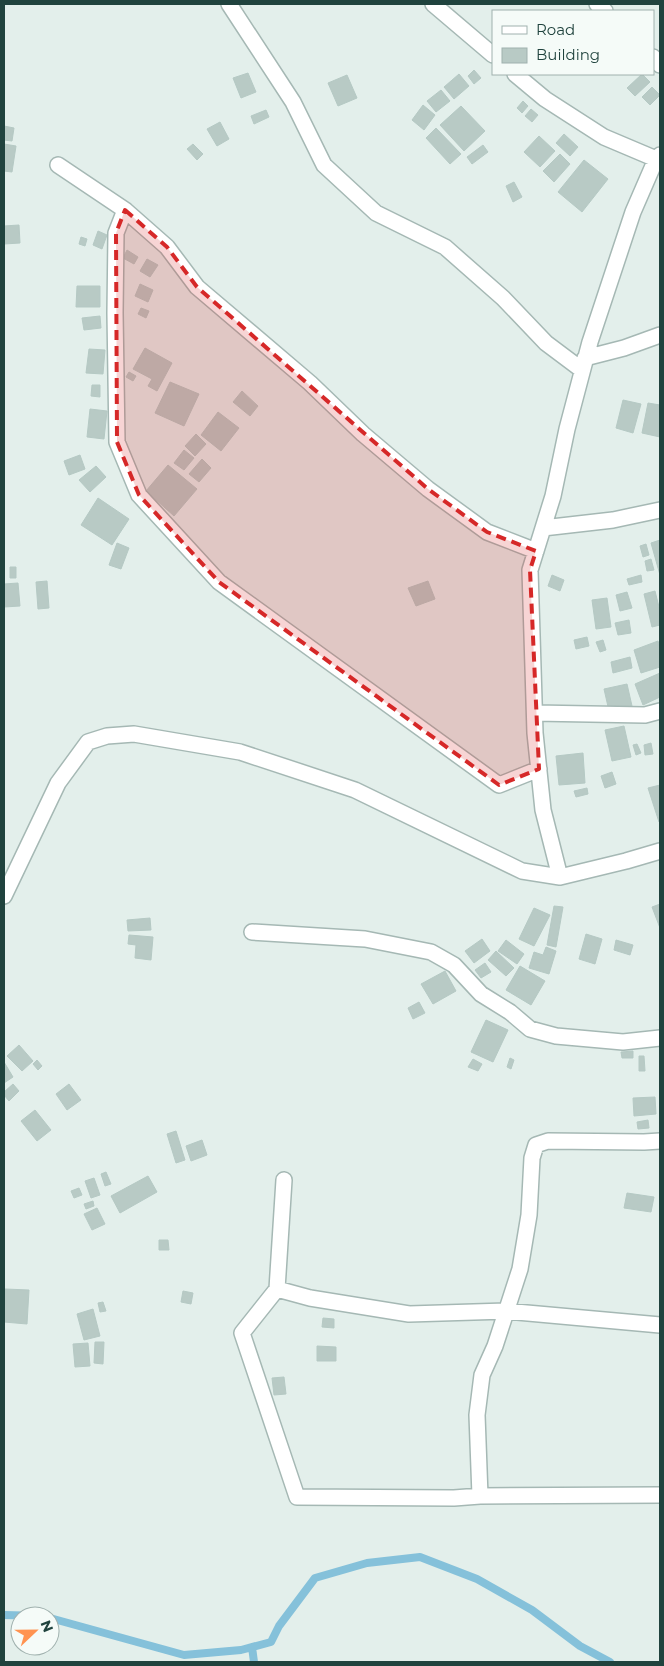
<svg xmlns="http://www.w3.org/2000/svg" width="664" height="1666" font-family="Montserrat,sans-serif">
<rect width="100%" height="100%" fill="#e3efeb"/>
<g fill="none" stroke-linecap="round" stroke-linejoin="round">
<path stroke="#85c1da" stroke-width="8" d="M4 1615 44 1616
M50 1618 184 1655 241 1650 271 1642 279 1626 315 1578 367 1563 420 1557 477 1579 532 1610 580 1646 610 1662
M252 1647 254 1662"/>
</g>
<path fill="#b8cac5" stroke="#b5c9c4" d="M474 70 481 78 474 84 468 76Z
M248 73 256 92 241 98 233 78Z
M459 74 469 86 454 99 444 87Z
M642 74 650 82 635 96 627 88Z
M347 75 357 98 338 106 328 83Z
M652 87 660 95 650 105 642 97Z
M441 90 450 101 436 112 427 101Z
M523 101 528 106 522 113 517 108Z
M423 105 435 115 424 130 412 120Z
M461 106 485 131 464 151 440 125Z
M531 109 538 115 532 122 525 116Z
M266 110 269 117 254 124 251 116Z
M220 122 229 139 217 146 207 129Z
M4 126 14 128 12 141 4 140Z
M436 128 461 154 450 164 426 138Z
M564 134 578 147 570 156 556 143Z
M539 136 555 151 540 167 524 152Z
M4 144 16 146 12 172 4 171Z
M193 144 203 154 197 160 187 149Z
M483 145 488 152 472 164 467 157Z
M560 154 570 164 554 182 543 171Z
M584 160 608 179 582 212 558 192Z
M514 182 522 197 513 202 506 186Z
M19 225 20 243 4 244V226Z
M98 231 107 235 102 249 93 245Z
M81 237 87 239 85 246 79 244Z
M127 250 138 257 134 264 123 258Z
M147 259 158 265 150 277 140 271Z
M140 284 153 290 148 302 135 296Z
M77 286H100V307H76Z
M141 308 149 311 146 318 138 314Z
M100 316 101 328 84 330 82 318Z
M145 348 172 363 157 391 148 386 152 379 133 369Z
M89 349 105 350 103 374 86 373Z
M129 372 136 376 133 381 126 377Z
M170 382 199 394 184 426 155 413Z
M92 385H100V397L91 396Z
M242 391 258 406 250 416 233 402Z
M623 400 641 404 633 433 616 428Z
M648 403 660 405V437L642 433Z
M90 409 107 411 104 439 87 437Z
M218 412 239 428 221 451 201 435Z
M196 434 206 444 195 456 185 446Z
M184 450 194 458 184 470 174 463Z
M80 455 85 469 69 475 64 461Z
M202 459 211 468 199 482 189 474Z
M168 465 197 489 174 516 146 491Z
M96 466 106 477 90 492 79 480Z
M98 498 129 519 112 545 81 525Z
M660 540V575L651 543Z
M117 543 129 548 121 569 109 565Z
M646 544 649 555 643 557 640 546Z
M651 559 654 570 647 571 645 561Z
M10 567H16V578H10Z
M552 575 564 580 560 591 548 586Z
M641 575 642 582 629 585 627 579Z
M47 581 49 608 38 609 36 582Z
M428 581 435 599 416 606 408 588Z
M18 583 20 606 4 607V584Z
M655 591 660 611V625L652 627 644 594Z
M627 592 632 608 620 611 616 595Z
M607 598 611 627 596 629 592 600Z
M629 620 631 633 618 635 615 623Z
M587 637 589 646 576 649 574 640Z
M603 640 606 650 600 652 596 642Z
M658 641 660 648V667L641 673 634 650Z
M630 657 632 668 613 673 611 662Z
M660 673V697L643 705 635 684Z
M627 684 632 706 609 711 604 689Z
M624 726 631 757 612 761 605 730Z
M651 743 653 754 645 755 644 745Z
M637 744 641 753 636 755 633 745Z
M583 753 585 783 559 785 556 756Z
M612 772 616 784 605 788 601 776Z
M660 785V822H659L648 788Z
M587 788 588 794 576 797 574 791Z
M660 904V928L652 907Z
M554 906 563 907 556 947 547 945Z
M534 908 550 915 534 946 519 939Z
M150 918 151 930 128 931 127 920Z
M586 934 602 939 595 964 579 959Z
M129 935 153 937 151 960 135 958 136 945 128 944Z
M482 939 490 951 474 963 465 951Z
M506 940 524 954 517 964 498 951Z
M616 940 633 945 630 955 614 950Z
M546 947 556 951 549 974 529 968 534 952 543 955Z
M496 951 514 968 506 976 488 960Z
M485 963 491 972 481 978 475 970Z
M520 966 545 981 531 1005 506 990Z
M445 971 456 991 433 1004 421 984Z
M419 1002 425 1013 413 1019 408 1008Z
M486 1020 508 1030 493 1062 471 1052Z
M19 1045 33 1061 22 1071 7 1056Z
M633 1051V1058H622L621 1052Z
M639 1056H644L645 1071H639Z
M510 1058 514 1060 511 1069 507 1067Z
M473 1059 482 1064 478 1071 468 1067Z
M37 1060 42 1066 38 1070 33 1064Z
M4 1062 13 1077 4 1083Z
M13 1084 19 1091 9 1101 4 1095V1092Z
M69 1084 81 1100 67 1110 56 1094Z
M655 1097 656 1114 634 1116 633 1098Z
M35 1110 51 1130 37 1141 21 1121Z
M648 1120 649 1128 638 1129 637 1122Z
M176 1131 185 1160 176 1163 167 1134Z
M202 1140 207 1155 191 1161 186 1146Z
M106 1172 111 1184 105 1186 101 1174Z
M148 1176 157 1192 120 1213 111 1196Z
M94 1178 100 1195 91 1198 85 1181Z
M79 1188 82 1195 74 1198 71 1191Z
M627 1193 654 1197 651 1212 624 1208Z
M93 1201 94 1206 86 1209 84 1204Z
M97 1208 105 1224 92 1230 84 1214Z
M159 1240H168L169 1250H159Z
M5 1289 29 1290 27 1324 4 1322Z
M183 1291 193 1293 191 1304 181 1302Z
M103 1302 106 1311 100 1312 98 1303Z
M93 1309 100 1336 84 1340 77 1314Z
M323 1318 334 1319V1328L322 1327Z
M95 1342H104L103 1364 94 1363Z
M88 1343 90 1366 75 1367 73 1344Z
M317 1346 336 1347V1361H317Z
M284 1377 286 1394 274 1395 272 1378Z"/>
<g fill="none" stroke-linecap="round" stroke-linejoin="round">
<g stroke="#a5b8b4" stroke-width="18">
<path id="minor" d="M229 4 293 102 324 165 376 213 445 247 503 298 546 343 582 370
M433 4 493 55
M597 4 605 11
M653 57 660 65
M515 74 545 99 604 137 656 159
M58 165 125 210 167 247 197 287 310 383 363 434 428 489 487 532 536 551
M125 210 116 233 115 313 117 442 139 495 219 582 499 785 539 769
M585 358 624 348 660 335
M543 528 613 520 660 510
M535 713 645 715 660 711
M560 877 543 810 535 733 530 570 553 496 567 429 590 342 633 212 656 159 660 155
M4 896 58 783 88 742 107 736 134 734 240 752 355 790 522 871 560 877 626 861 660 851
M252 932 365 939 431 952 454 965 481 994 510 1012 530 1029 556 1036 623 1042 660 1038
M284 1180 277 1289 310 1298 409 1314 506 1311 660 1325
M277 1289 242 1333 297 1497 454 1498 480 1496 660 1495
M480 1496 477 1415 482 1375 495 1346 520 1269 529 1215 532 1158 536 1145 548 1141 644 1142 660 1141"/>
</g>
<use href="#minor" stroke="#fff" stroke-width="15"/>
</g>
<path fill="#d62828" fill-opacity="0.2" stroke="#d62828" stroke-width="4" stroke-dasharray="10 6" stroke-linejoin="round" d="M125 210 167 247 197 287 428 489 487 532 536 551 530 570 539 769 499 785 219 582 139 495 117 442 116 233Z"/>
<rect width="664" height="1666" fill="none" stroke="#20433e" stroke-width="10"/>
<rect x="492" y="10" width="162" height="65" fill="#f5fbf8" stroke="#a0b1ae"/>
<rect x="502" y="26" width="25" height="8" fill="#ffffff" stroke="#a0b1ae"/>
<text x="536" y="35" font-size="15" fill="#20433e">Road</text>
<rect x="502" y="48" width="25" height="15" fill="#b8cac5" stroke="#a0b1ae"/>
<text x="536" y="60" font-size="15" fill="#20433e">Building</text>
<g transform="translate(35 1631) rotate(68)"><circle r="24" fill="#f5fbf8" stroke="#a0b1ae"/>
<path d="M0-4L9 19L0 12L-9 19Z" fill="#ff9351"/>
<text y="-8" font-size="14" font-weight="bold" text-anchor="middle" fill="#20433e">N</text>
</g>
</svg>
